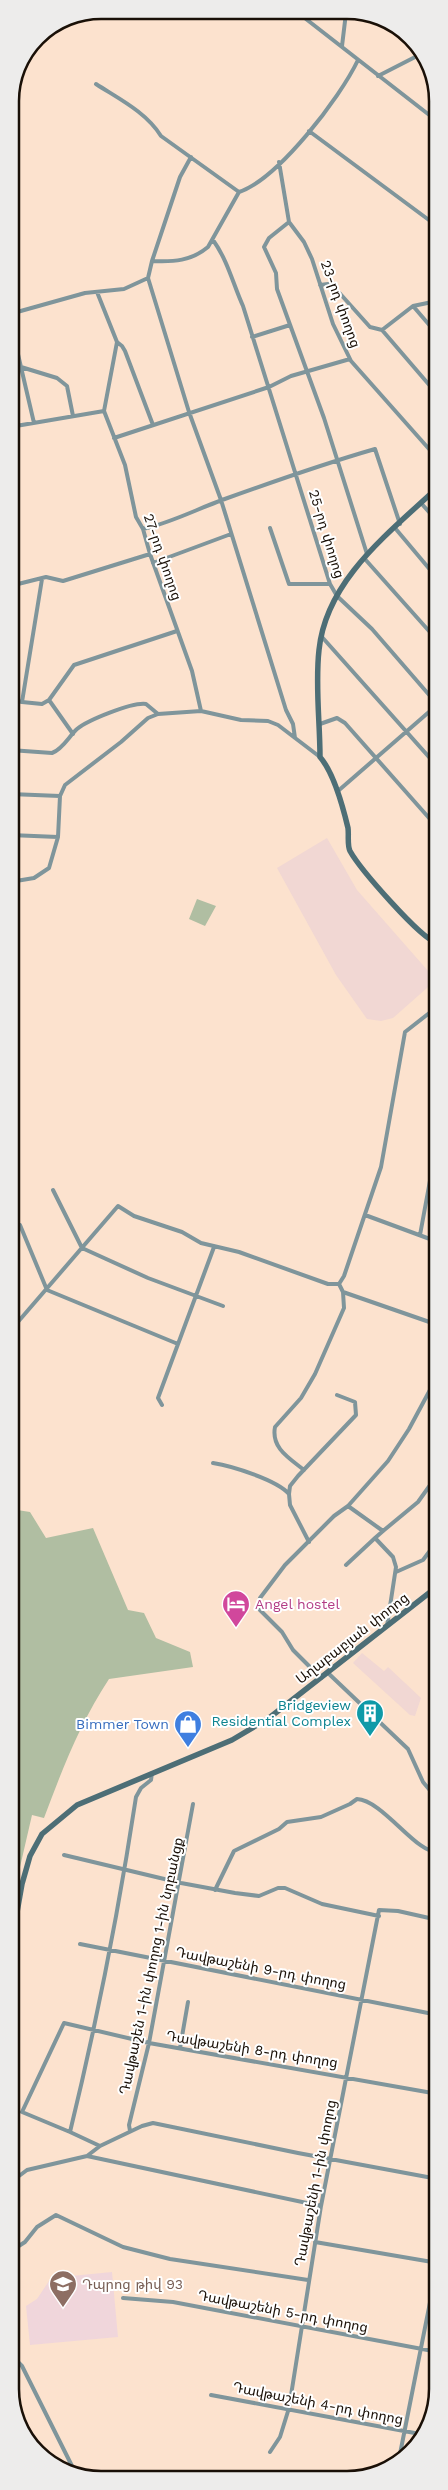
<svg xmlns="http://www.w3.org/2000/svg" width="448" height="2490" font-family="'Work Sans','Noto Sans Armenian',sans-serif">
<rect width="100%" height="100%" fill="#fce2ce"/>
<path fill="#f1d7d3" d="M327 838 357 890 436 980 393 1018 381 1021 367 1019 336 975 277 868Z
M362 1653 384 1671 388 1667 421 1698 415 1716 410 1715 353 1663Z"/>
<path fill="#f0d6db" d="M112 2272 118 2337 30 2345 26 2306 37 2299 51 2278Z"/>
<path fill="#b0bea2" d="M197 899 216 906 205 926 189 919Z
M11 1509 30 1512 46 1538 93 1528 128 1610 144 1613 156 1638 190 1652 193 1667 109 1679C80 1723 62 1770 44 1818L32 1815 11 1906Z"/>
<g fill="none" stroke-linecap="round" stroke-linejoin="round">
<path stroke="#7f959b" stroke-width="4" d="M297 12 437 121
M342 46 346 13
M378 76 421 54
M96 84C119 99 146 112 161 136L239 192
M309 131 437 226
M279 162 289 222 304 242 312 259 333 324 351 361 437 458
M289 222 269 238 264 247 276 273 277 289 324 418 367 554
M213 240C228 261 233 284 243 306L330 584 337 596 372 629 437 704
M152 261 180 177 191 157
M148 278 152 261C174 262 191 261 208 247L239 192C278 179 340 98 358 60
M320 285 328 284 335 288 370 327 382 330 413 306 437 301
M97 292 117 342 122 346 125 351 153 425
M413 306 437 334
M10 314 85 293 124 289 148 278 189 412 221 500 286 710 293 724 295 738
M10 320 34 423
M382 330 437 394
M252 337 290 325
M117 342 104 411 125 465 136 517 143 529 150 554 192 671 201 711
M21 367 57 378 67 386 73 416
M10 427 104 411
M114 438 269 387 291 376 350 359
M421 503 437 521
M270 528 289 584H330
M395 528 437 578
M143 529C170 523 195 510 222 500 272 482 323 464 375 449L400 524
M364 558 437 640
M153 563 231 534
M42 579 22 702 42 704 49 700
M10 586 46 577 63 581 150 554
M322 637 437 766
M10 699 22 702
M320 724 337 718 345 723 437 827
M73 734 49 700 74 665 177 631
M10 750 52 753C63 749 69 736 77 729 88 720 132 702 146 704L158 714
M338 791 437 705
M10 794 60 796
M10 835 58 837
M10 882 34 878 49 868 58 837 60 796 65 785 121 742 148 718 158 714 201 711 241 720 268 721 278 725 320 757
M53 1190 82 1248 148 1278 223 1306
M365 1215 438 1242
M20 1225 47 1290 178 1344
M420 1235 438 1137
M339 1284 344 1276 381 1167 405 1032 437 1007
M339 1284 343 1292 438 1325
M10 1325 17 1323 118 1206 134 1216 182 1232 201 1243 239 1252 328 1284H339
M162 1405 158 1398 214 1247
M213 1463C232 1466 277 1480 289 1494L290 1486 298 1476 356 1415 355 1402 337 1395
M304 1470C289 1458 271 1448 275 1427L301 1398 315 1374 344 1308 343 1292
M289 1494 290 1505 309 1542
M348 1506 383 1531 375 1538 393 1557 396 1567 387 1626
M383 1531 418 1502 438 1474
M346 1565 375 1538
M396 1572 423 1560 438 1540
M328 1673 408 1749 423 1782 438 1800
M321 1678 293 1650 282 1632 258 1608 260 1598 285 1565 334 1516 348 1506 388 1461 409 1429 438 1375
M64 1855 181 1883 235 1893 259 1896 278 1888H285L322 1904 379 1916
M215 1890 234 1851 279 1829 287 1822 321 1817 350 1804 357 1799C383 1800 419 1857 438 1851
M80 1944 438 2015
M180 2048 188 2002
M130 2131 129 2125 149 2043 193 1804
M70 2132 22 2112 64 2023 149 2043 438 2094
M100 2146 70 2132C97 2021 119 1909 136 1797L141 1788 151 1780 152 1773
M87 2156 321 2206
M11 2182 27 2170 87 2156 100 2146 142 2126 153 2123 298 2153 438 2179
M315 2242 438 2263
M11 2251 25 2242 37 2227 56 2215 123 2247 170 2259 308 2280
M123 2298 173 2302 438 2352
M11 2338 16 2360 11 2367
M16 2360 22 2366 73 2468 82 2478
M211 2395 420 2434
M270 2452 280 2437 289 2408 321 2206 379 1910 398 1911 438 1920
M399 2459 438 2262"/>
<path stroke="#4d6e76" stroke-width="5.5" d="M437 488C389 533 326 580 319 650 315 685 320 722 320 757 334 773 343 807 348 828 349 835 347 845 350 851 360 869 420 938 437 943
M11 1946 22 1884 30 1856 42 1834 77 1805 232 1740 269 1718 438 1586"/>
</g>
<defs>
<g id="hotel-pin" transform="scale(1.4375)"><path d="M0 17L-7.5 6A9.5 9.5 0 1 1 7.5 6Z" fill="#d1479c" stroke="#fff"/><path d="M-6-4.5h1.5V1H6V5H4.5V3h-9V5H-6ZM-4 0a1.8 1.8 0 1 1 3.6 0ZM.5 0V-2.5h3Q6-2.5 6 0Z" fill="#fff"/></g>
<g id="building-pin" transform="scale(1.4375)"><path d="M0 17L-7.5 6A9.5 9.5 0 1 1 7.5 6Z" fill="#0f9aa8" stroke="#fff"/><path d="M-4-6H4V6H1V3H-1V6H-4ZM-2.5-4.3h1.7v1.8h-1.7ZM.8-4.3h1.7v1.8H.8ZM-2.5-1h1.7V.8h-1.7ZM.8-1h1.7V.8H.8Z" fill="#fff"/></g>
<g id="shop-pin" transform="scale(1.4375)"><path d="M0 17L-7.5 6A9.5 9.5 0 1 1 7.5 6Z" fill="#3f7fe0" stroke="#fff"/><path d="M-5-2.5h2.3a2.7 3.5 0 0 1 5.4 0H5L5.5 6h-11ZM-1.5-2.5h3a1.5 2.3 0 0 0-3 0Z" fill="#fff"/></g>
<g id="school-pin" transform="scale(1.4375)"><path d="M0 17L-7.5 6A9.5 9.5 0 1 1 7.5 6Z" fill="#8d6e63" stroke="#fff"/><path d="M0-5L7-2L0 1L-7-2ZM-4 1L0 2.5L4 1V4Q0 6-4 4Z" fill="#fff"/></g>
</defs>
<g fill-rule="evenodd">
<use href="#hotel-pin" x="236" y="1604"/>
<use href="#building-pin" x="370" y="1713"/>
<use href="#shop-pin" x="188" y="1724"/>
<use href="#school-pin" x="63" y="2284"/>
</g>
<g text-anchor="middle" stroke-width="4" stroke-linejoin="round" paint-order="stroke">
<g font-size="14" fill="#1a1007" stroke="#fff">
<text transform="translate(341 304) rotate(70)" y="5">23-րդ փողոց</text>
<text transform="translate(327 534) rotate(73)" y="5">25-րդ փողոց</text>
<text transform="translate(163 557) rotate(71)" y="5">27-րդ փողոց</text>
<text transform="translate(352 1638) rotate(-38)" y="5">Աղաբաբյան փողոց</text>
<text transform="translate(151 1966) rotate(-78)" y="5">Դավթաշեն 1-ին փողոց 1-ին նրբանցք</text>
<text transform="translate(261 1968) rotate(11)" y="5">Դավթաշենի 9-րդ փողոց</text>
<text transform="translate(252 2049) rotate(9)" y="5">Դավթաշենի 8-րդ փողոց</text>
<text transform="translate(315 2183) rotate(-79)" y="5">Դավթաշենի 1-ին փողոց</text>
<text transform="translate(283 2311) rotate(11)" y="5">Դավթաշենի 5-րդ փողոց</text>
<text transform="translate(318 2403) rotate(11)" y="5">Դավթաշենի 4-րդ փողոց</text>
</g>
<g font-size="14" fill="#b23c85" stroke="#fff" text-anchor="start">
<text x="255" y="1609">Angel hostel</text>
</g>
<g font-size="14" fill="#0d838f" stroke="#fff" text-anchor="end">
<text x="351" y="1710">Bridgeview<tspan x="351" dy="16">Residential Complex</tspan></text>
</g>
<g font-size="14" fill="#366cbe" stroke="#fff" text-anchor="end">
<text x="169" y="1729">Bimmer Town</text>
</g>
<g font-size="14" fill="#785e54" stroke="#fff" text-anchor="start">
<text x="82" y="2289">Դպրոց թիվ 93</text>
</g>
</g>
<path d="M0 0H448V2490H0ZM101 19H347A82 82 0 0 1 429 101V2389A82 82 0 0 1 347 2471H101A82 82 0 0 1 19 2389V101A82 82 0 0 1 101 19Z" fill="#edeceb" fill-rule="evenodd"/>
<path fill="none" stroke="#1a1007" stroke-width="2.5" d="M101 19H347A82 82 0 0 1 429 101V2389A82 82 0 0 1 347 2471H101A82 82 0 0 1 19 2389V101A82 82 0 0 1 101 19Z"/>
</svg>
